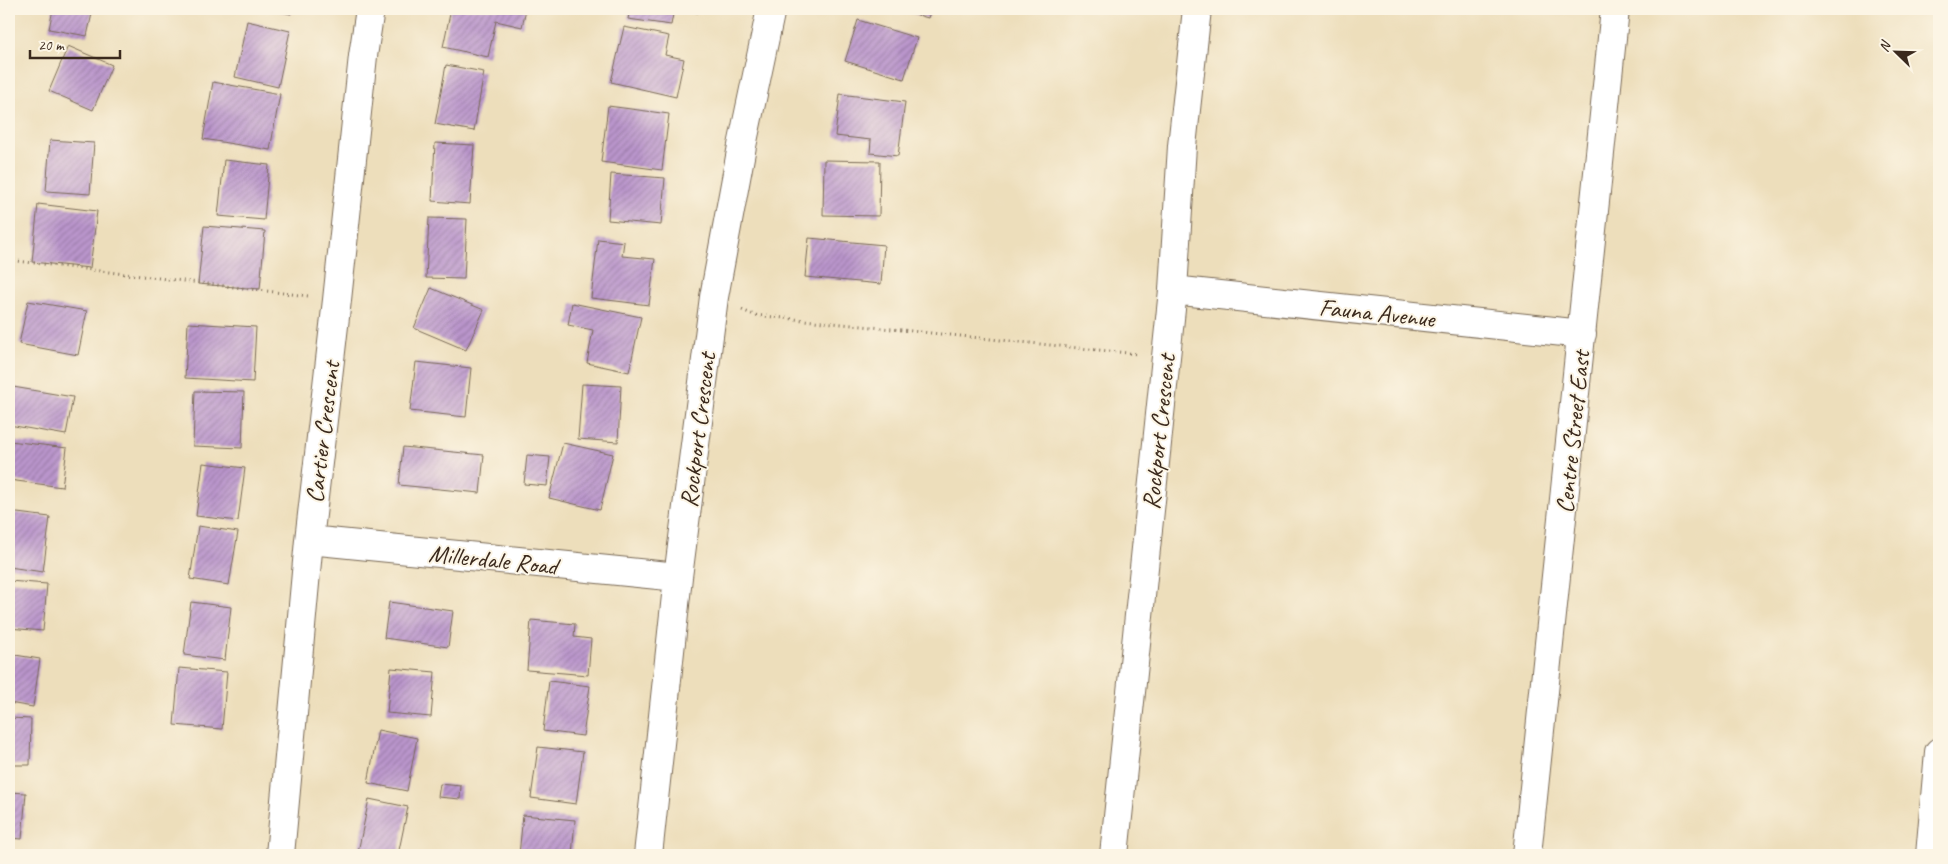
<svg xmlns="http://www.w3.org/2000/svg" width="1948" height="864" font-family="Caveat,sans-serif">
<defs>
<pattern id="building-hatch" width="6" height="6" patternUnits="userSpaceOnUse" patternTransform="scale(1.25)"><rect width="6" height="6" fill="#ba95cc"/><path d="M-1 1l2-2M0 6l6-6M5 7l2-2" fill="none" stroke="#987aa5"/></pattern>
</defs>
<rect width="100%" height="100%" fill="#fcf5e5"/>
<filter id="ink" filterUnits="userSpaceOnUse"><feTurbulence type="fractalNoise" baseFrequency=".02" numOctaves="2"/><feDisplacementMap in="SourceGraphic" scale="10" xChannelSelector="R" yChannelSelector="G"/><feConvolveMatrix kernelMatrix="1 2 1 2 8 2 1 2 1" color-interpolation-filters="sRGB"/></filter>
<filter id="wash" filterUnits="userSpaceOnUse"><feTurbulence type="fractalNoise" baseFrequency=".0096" numOctaves="4" result="noise"/><feDisplacementMap in="SourceGraphic" scale="20" xChannelSelector="R" yChannelSelector="G"/><feGaussianBlur stdDeviation="1.12" result="paint"/><feColorMatrix in="noise" values="0 0 0 0 0 0 0 0 0 0 0 0 0 0 0 0 0 1.4 0 .05"/><feComposite in="paint" operator="in"/></filter>
<g filter="url(#wash)">
<rect width="100%" height="100%" fill="#eddebb"/>
<g id="blocks">
<path fill="url(#building-hatch)" d="M53 9H93L87 36 49 29Z
M269 9H292L291 14Z
M451 9H526L522 27 496 21 488 57 443 47Z
M630 9H674L671 25 628 19Z
M674 9H698V13Z
M897 9H931L928 18Z
M858 20 917 38 904 79 845 61Z
M247 21 290 31 278 87 235 77Z
M624 27 669 36 665 55 684 59 676 97 611 82Z
M68 46 112 65 93 110 49 91Z
M446 65 484 72 474 131 435 124Z
M213 82 280 94 270 150 203 139Z
M840 94 905 102 898 156 870 153 871 140 835 136Z
M608 106 669 114 662 170 601 162Z
M50 140 94 143 90 194 46 191Z
M435 143 474 145 470 204 432 201Z
M224 160 269 165 264 220 218 216Z
M824 160 880 161 879 216 823 215Z
M611 174 665 178 661 225 608 220Z
M38 204 97 211 90 268 32 262Z
M429 218 467 219 464 279 426 278Z
M204 226 265 231 260 289 198 284Z
M809 238 884 245 881 284 805 277Z
M598 239 624 242 622 256 655 259 649 305 591 298Z
M431 288 484 310 466 350 414 328Z
M28 301 87 311 78 355 19 344Z
M572 303 641 317 629 372 587 363 593 330 568 325Z
M188 323 256 327 253 382 185 378Z
M416 362 471 368 466 417 410 411Z
M582 384 621 386 618 442 578 439Z
M13 387 73 397 66 435 9 425Z
M195 391 244 392 242 448 193 446Z
M10 441 67 448 62 487 9 480Z
M563 443 613 454 600 510 549 498Z
M403 447 484 455 480 493 399 485Z
M527 455 550 457 547 486 524 484Z
M203 463 245 468 238 521 196 516Z
M9 512 50 517 43 572 9 567Z
M198 526 238 532 229 585 190 579Z
M9 581 47 584 43 631 9 628Z
M191 602 231 607 225 660 184 655Z
M389 602 453 611 448 647 384 638Z
M531 620 575 624 574 637 591 639 588 675 527 670Z
M9 654 40 659 33 707 9 703Z
M179 668 227 672 222 729 174 725Z
M391 668 435 672 431 717 387 713Z
M549 681 590 686 583 736 543 731Z
M9 718 31 719 30 765H9Z
M378 730 417 738 407 791 368 783Z
M538 747 583 752 576 804 531 798Z
M440 784 461 786 460 799 438 797Z
M9 792 26 793 22 839 9 838Z
M369 799 408 807 398 855H373L358 852Z
M523 815 575 820 572 855H519Z"/>
</g>
</g>
<g filter="url(#ink)">
<use href="#blocks" fill-opacity="0" stroke="#796955" stroke-width="1"/>
<g fill="none" stroke-linecap="round" stroke-linejoin="round">
<g stroke="#796955" stroke-width="30">
<path id="minor" d="M1173 290 1582 334
M309 540 678 577
M280 855 309 540 337 300 363 56 370 9
M648 855 678 577 714 297 742 146 771 9
M1114 855 1173 290 1182 146 1197 9
M1527 855 1615 9
M1930 855 1939 752"/>
</g>
<path stroke="#796955" stroke-width="3" stroke-dasharray="1 4" stroke-linecap="butt" d="M9 260 308 296
M742 310 754 315 1138 354"/>
<use href="#minor" stroke="#fff" stroke-width="28"/>
</g>
</g>
<g text-anchor="middle" stroke-width="4" stroke-linejoin="round" paint-order="stroke">
<g font-size="25" fill="#3b2a1e" stroke="#fcf5e5">
<text transform="translate(1377 312) rotate(6)" y="9">Fauna Avenue</text>
<text transform="translate(697 430) rotate(-83)" y="9">Rockport Crescent</text>
<text transform="translate(322 432) rotate(-83)" y="9">Cartier Crescent</text>
<text transform="translate(1158 432) rotate(-84)" y="9">Rockport Crescent</text>
<text transform="translate(1572 432) rotate(-84)" y="9">Centre Street East</text>
<text transform="translate(493 559) rotate(6)" y="9">Millerdale Road</text>
</g>
</g>
<rect width="1948" height="864" fill="none" stroke="#fcf5e5" stroke-width="30"/>
<g transform="translate(1896 52) rotate(293)" stroke="#fcf5e5" stroke-width="4" paint-order="stroke">
<path d="M0-4L9 19L0 12L-9 19Z" fill="#3b2a1e"/>
<text y="-8" font-size="14" font-weight="bold" text-anchor="middle" fill="#3b2a1e">N</text>
</g>
<path d="M30 50v8h90v-8" fill="none" stroke="#3b2a1e" stroke-width="2.5"/>
<text x="38" y="50" font-size="15" fill="#3b2a1e" stroke="#fcf5e5" stroke-width="4" paint-order="stroke">20 m</text>
</svg>
